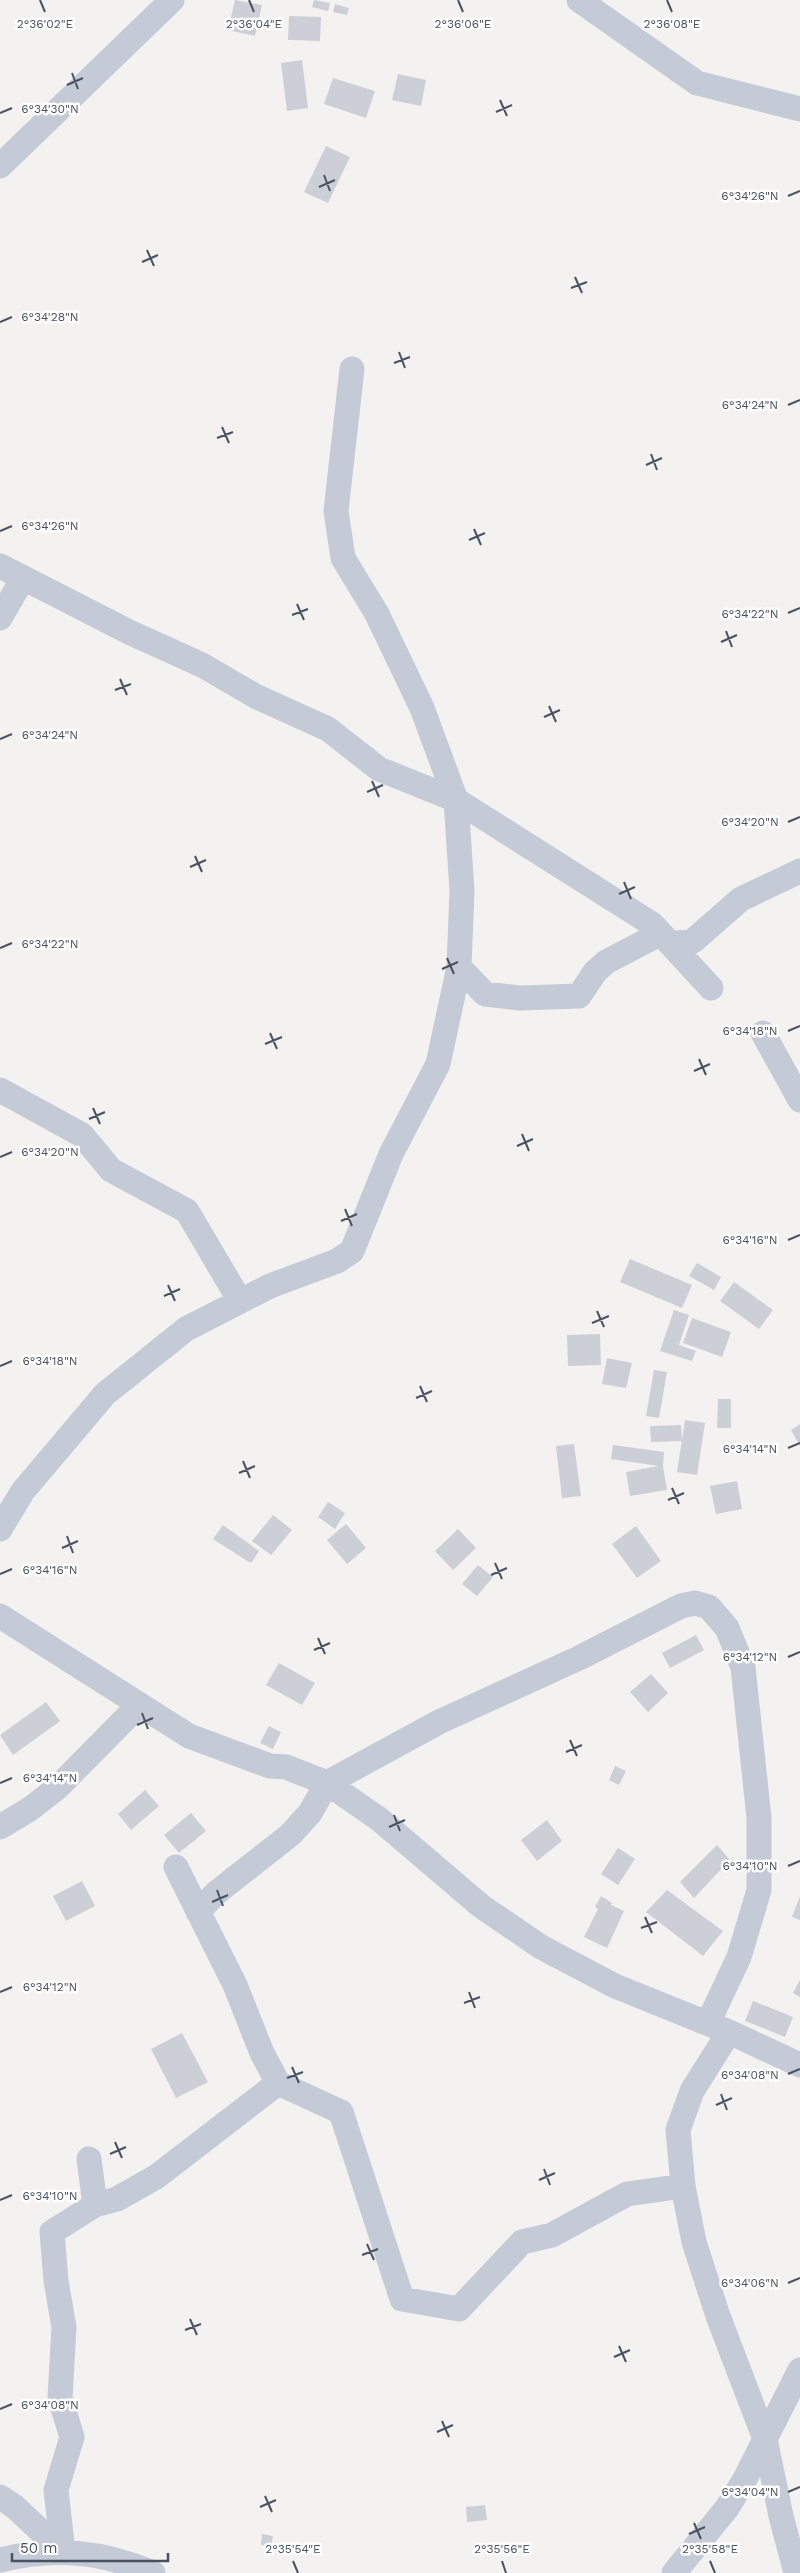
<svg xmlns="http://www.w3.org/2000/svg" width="800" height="2573" font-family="'Work Sans',sans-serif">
<rect width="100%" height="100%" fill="#f4f1f1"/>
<path fill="#cdcfd7" d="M235 0 262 5 255 36 228 30Z
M314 0 330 3 328 11 312 7Z
M335 4 349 8 347 15 333 12Z
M289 16 321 17 320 41 288 40Z
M302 60 308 108 287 111 281 63Z
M398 74 426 80 421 106 392 100Z
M333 78 375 91 366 118 324 104Z
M326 146 350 157 328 203 304 192Z
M630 1259 692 1285 682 1308 620 1282Z
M697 1263 721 1277 714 1290 689 1276Z
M734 1282 773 1310 759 1329 720 1301Z
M674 1310 689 1315 679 1345 696 1351 692 1361 660 1351Z
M692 1318 731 1332 722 1357 683 1343Z
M600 1334 601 1365 568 1366 567 1335Z
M607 1358 632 1363 626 1388 602 1384Z
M654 1370 667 1372 659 1418 646 1416Z
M718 1399H731V1428H717Z
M685 1420 705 1423 697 1475 677 1472Z
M800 1424V1446L791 1430Z
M681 1425 682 1441 651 1442 650 1426Z
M574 1444 581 1496 562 1498 556 1446Z
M613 1445 664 1452 663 1466 667 1490 630 1496 626 1472 659 1466 611 1459Z
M737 1481 742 1509 716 1514 710 1486Z
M328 1502 345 1513 335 1529 318 1517Z
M273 1515 292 1530 271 1555 252 1541Z
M346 1524 366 1548 347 1564 327 1540Z
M223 1525 259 1551 252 1562H249L213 1539Z
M636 1526 661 1561 637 1578 612 1544Z
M458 1529 476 1548 453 1570 435 1551Z
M478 1565 493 1577 477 1596 462 1584Z
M696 1635 704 1650 670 1668 662 1653Z
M279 1663 315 1683 302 1705 266 1685Z
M651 1674 668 1693 648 1712 630 1692Z
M46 1702 60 1721 13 1755 0 1735Z
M269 1726 281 1732 273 1749 260 1743Z
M615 1766 626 1771 619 1785 609 1780Z
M145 1790 159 1806 131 1830 118 1814Z
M191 1813 206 1831 179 1853 164 1835Z
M547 1820 562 1841 537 1861 521 1840Z
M717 1845 730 1860 694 1898 680 1882Z
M618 1848 635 1859 618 1885 601 1874Z
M82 1881 95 1906 66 1921 53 1896Z
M667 1890 723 1931 703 1956 646 1912Z
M601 1896 612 1903 611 1905 624 1911 607 1948 584 1937 598 1909 595 1907Z
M800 1896V1920L792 1917Z
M800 1980V1997L793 1993Z
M753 2001 793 2017 785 2037 745 2021Z
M182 2033 208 2082 176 2098 151 2049Z
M485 2505 487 2520 467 2522 466 2507Z
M262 2534 273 2536 271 2547 261 2545Z"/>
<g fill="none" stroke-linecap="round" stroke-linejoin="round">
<path stroke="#c4cbd6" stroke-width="25" d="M579 0 697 83 800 109
M0 166 172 0
M0 566 129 632 202 665 257 697 328 729 379 769 456 800 652 924 711 988
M0 618 23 578
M671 944 693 941 741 899 800 871
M459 967 485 994 520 998 579 996 595 972 606 962 650 939 652 924
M763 1033 800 1100
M0 1090 82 1135 111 1170 187 1211 240 1301
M0 1529 23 1491 105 1394 186 1329 270 1286 337 1261 352 1251 391 1154 438 1064 459 967 462 891 456 800 422 708 377 614 343 558 336 511 352 369
M0 1616 189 1736 270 1766 286 1767 327 1783 379 1819 481 1906 541 1947 615 1986 729 2032 800 2065
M0 1827 30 1809 57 1788 139 1705
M176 1867 235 1985 262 2053 278 2083
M198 1912 216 1893 290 1835 310 1813 327 1783 439 1722 579 1658 681 1606 695 1603 709 1607 727 1628 743 1667 759 1818V1890L739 1957 708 2023
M729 2032 692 2091 678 2130 683 2186 694 2242 718 2316 765 2439 781 2516 796 2573
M95 2205 117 2199 156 2177 278 2083 341 2112 402 2299 459 2309 522 2242 552 2235 627 2194 683 2186
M0 2497 15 2507 63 2552 56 2490 72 2437 60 2398 64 2327 56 2281 52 2232 95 2205 89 2159
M0 2560C55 2547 101 2551 153 2573
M674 2573 727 2508 745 2479 800 2370"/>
</g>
<path fill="none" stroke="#485260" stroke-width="2" d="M40 0 45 12M249 0 254 12M458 0 463 12M667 0 672 12M72 73 78 89M67 85 83 78M500 100 507 116M496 112 512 105M0 113 12 108M324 175 330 191M319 187 335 180M788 196 800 191M147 250 154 266M142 262 158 255M575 277 582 293M571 288 587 282M0 322 12 317M399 352 405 368M394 363 410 357M788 405 800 400M222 427 229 443M217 438 233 432M651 454 657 470M646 465 662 458M474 529 481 545M0 531 12 526M469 540 485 533M297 604 304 620M788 613 800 608M292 615 308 609M726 631 732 647M721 642 737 635M120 679 127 695M115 690 131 684M549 706 556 722M544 717 560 710M0 739 12 734M372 781 379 797M367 792 383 785M788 822 800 817M195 856 202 872M190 867 206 860M624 882 631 899M619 894 635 887M0 948 12 943M447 958 454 974M442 969 458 962M788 1031 800 1026M270 1033 277 1049M265 1044 282 1037M699 1059 706 1075M694 1071 710 1064M93 1108 100 1124M89 1119 105 1112M522 1134 529 1151M517 1146 533 1139M0 1157 12 1152M345 1209 352 1226M341 1221 357 1214M788 1240 800 1235M168 1285 175 1301M164 1296 180 1289M597 1311 604 1327M592 1323 609 1316M0 1366 12 1361M420 1386 427 1402M416 1398 432 1391M788 1448 800 1443M243 1461 250 1478M239 1473 255 1466M672 1488 679 1504M668 1500 684 1493M67 1536 73 1553M62 1548 78 1541M495 1563 502 1579M0 1574 12 1569M491 1575 507 1568M318 1638 325 1654M314 1650 330 1643M788 1657 800 1652M142 1713 148 1729M137 1725 153 1718M570 1740 577 1756M566 1752 582 1745M0 1783 12 1778M394 1815 400 1831M389 1827 405 1820M788 1866 800 1861M217 1890 223 1906M212 1902 228 1895M645 1917 652 1933M641 1928 657 1922M0 1992 12 1987M469 1992 475 2008M464 2003 480 1997M292 2067 299 2083M788 2074 800 2069M287 2078 303 2072M721 2094 727 2110M716 2105 732 2098M115 2142 122 2158M110 2154 126 2147M544 2169 550 2185M539 2180 555 2173M0 2200 12 2195M367 2244 374 2260M362 2255 378 2249M788 2283 800 2278M190 2319 197 2335M185 2330 201 2324M619 2346 626 2362M614 2357 630 2350M0 2409 12 2404M442 2421 449 2437M437 2432 453 2425M788 2492 800 2487M265 2496 272 2512M260 2507 276 2500M694 2523 701 2539M689 2534 705 2527M293 2561 298 2573M502 2561 506 2573M710 2561 715 2573"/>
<g font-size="12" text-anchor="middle" fill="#485260" stroke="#fff" stroke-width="5" stroke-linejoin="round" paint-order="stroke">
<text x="45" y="28">2°36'02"E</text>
<text x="254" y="28">2°36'04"E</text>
<text x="463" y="28">2°36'06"E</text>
<text x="672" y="28">2°36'08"E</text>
<text x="50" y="113">6°34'30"N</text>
<text x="750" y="200">6°34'26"N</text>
<text x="50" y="321">6°34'28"N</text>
<text x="750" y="409">6°34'24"N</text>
<text x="50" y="530">6°34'26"N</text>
<text x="750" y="618">6°34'22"N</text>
<text x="50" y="739">6°34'24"N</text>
<text x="750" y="826">6°34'20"N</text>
<text x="50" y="948">6°34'22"N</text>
<text x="750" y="1035">6°34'18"N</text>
<text x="50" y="1156">6°34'20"N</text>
<text x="750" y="1244">6°34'16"N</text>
<text x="50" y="1365">6°34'18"N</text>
<text x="750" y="1453">6°34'14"N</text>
<text x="50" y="1574">6°34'16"N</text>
<text x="750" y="1661">6°34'12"N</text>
<text x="50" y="1782">6°34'14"N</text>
<text x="750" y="1870">6°34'10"N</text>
<text x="50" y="1991">6°34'12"N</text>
<text x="750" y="2079">6°34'08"N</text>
<text x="50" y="2200">6°34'10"N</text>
<text x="750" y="2287">6°34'06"N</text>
<text x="50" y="2409">6°34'08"N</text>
<text x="750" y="2496">6°34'04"N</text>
<text x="293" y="2553">2°35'54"E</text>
<text x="502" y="2553">2°35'56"E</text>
<text x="710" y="2553">2°35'58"E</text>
</g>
<path d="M12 2553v8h156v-8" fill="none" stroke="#485260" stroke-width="2.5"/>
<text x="20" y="2553" font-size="15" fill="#485260" stroke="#ffffff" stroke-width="4" paint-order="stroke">50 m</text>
</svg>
